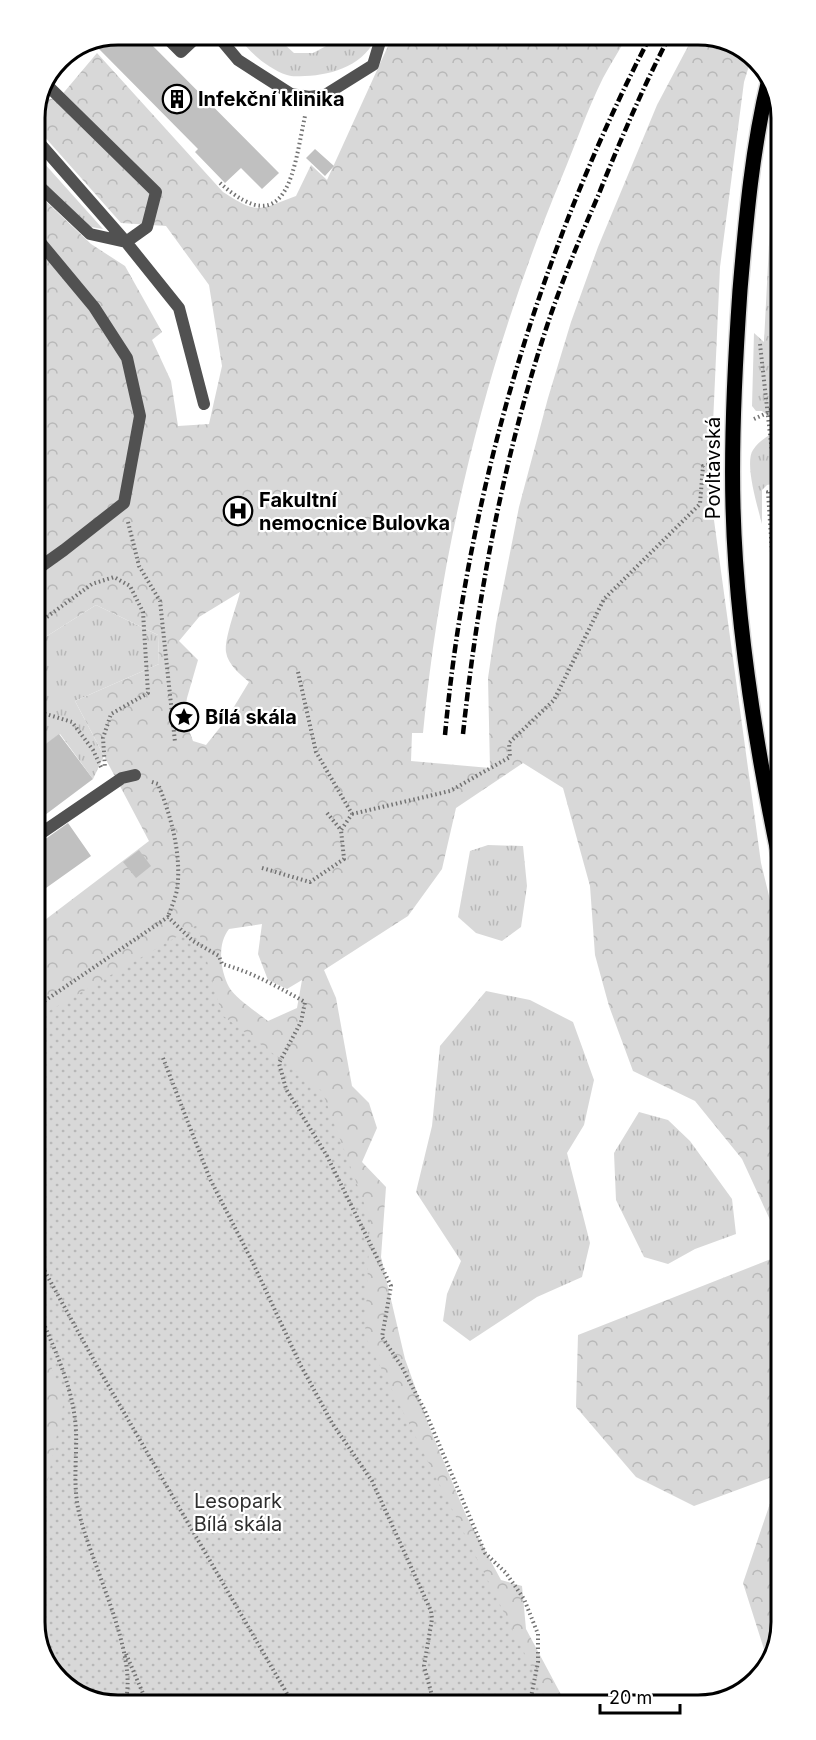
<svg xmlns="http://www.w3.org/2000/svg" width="816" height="1740" font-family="Inter,sans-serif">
<defs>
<pattern id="grass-tufts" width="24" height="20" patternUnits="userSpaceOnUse" patternTransform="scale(1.5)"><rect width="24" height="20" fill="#d8d8d8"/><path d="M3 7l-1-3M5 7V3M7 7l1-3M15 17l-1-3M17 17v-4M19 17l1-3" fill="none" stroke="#b8b8b8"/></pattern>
<pattern id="forest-crowns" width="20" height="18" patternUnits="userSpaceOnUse" patternTransform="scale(1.5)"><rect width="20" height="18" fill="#d8d8d8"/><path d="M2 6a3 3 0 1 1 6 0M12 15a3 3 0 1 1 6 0" fill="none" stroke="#b8b8b8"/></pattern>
<pattern id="park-dots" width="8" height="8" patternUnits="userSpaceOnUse" patternTransform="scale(1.5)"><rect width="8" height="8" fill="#d8d8d8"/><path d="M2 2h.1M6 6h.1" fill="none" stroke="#b8b8b8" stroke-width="1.8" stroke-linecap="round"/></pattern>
</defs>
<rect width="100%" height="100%" fill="#fff"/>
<path fill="url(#grass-tufts)" d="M237 35H274L294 53H313L328 45 340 35H377C366 64 334 75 305 76 299 76 292 77 287 75 267 68 249 52 237 35Z
M35 153 103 229 91 227 35 175Z
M777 171 778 424 762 411H756L752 406 754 333 764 342 770 225Z
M778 428V483L767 485 762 490V524C758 508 744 463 753 450 760 439 770 436 778 428Z
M96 605 158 635 159 664 75 701 104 756 93 779 60 734 36 751V643Z
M488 845 523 846 527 886 521 927 502 941 476 933 458 917 470 851Z
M486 991 530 1000 573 1022 594 1080 584 1125 567 1153 590 1243 582 1277 537 1297 470 1341 443 1321 447 1294 461 1261 416 1192 432 1126 440 1046Z
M639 1112 668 1120 690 1141 732 1199 736 1234 695 1249 668 1264 644 1257 616 1200 614 1153Z"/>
<path fill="url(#forest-crowns)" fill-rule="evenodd" d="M393 35H628C620 49 611 63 603 78 587 110 575 146 561 179 488 355 441 543 423 733H412L411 761 490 768 488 678 496 624 519 507 548 398 571 322 598 247 657 105 694 35H704L749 51 752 56 744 82 720 267 710 491 761 863 779 937 781 1623 769 1665 743 1583 780 1474 694 1506 636 1477 576 1407 578 1335 771 1259V1222L742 1159 695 1101 633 1071 609 1006 595 955 590 886 563 788 523 763 456 808 442 869 408 916 324 970 336 998 352 1086 369 1103 377 1128 362 1162 386 1187 381 1257 405 1359 431 1431 466 1515 501 1580 522 1586 526 1629 565 1702 112 1705 67 1689 39 1649 37 926 149 841 75 701 159 664 158 635 96 605 36 643 35 191 91 244 125 266 162 332 152 340 171 381 178 426 209 424 222 366 209 285 166 226 121 223 35 126V113L40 101 60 97 97 53 223 192C258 215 259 210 296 196L311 165 327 180ZM240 592C237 605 224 639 226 652 228 665 240 674 249 682L226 720 206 745 193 741 184 717 187 698 198 660 179 641 199 617ZM262 924 258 954 268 980 287 989 302 980 297 1008 268 1021C258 1013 235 998 229 987 220 970 217 944 229 929Z"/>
<path fill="url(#park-dots)" d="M197 925 222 1015 322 1091 370 1219 365 1336 549 1702 112 1705 67 1689 39 1649V1524L64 1400 38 1332 37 1018Z"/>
<path fill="#c0c0c0" d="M118 34 142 35 279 173 262 189 241 168 225 183 195 152 198 149 99 49 104 44 101 41Z
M87 47 46 87 59 59Z
M315 149 334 166 325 176 306 158Z
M59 734 93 779 37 821 36 751Z
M68 823 91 856 46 888 37 875V845Z
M139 850 151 866 136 878 123 862Z"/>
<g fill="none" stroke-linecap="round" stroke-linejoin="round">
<g stroke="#dbdbdb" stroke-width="18">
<path id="primary" d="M769 79C752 148 746 220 740 290 735 362 731 435 733 507 736 624 755 742 779 857"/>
</g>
<path stroke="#737373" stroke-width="4" stroke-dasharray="1.5 3" stroke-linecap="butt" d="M289 35C298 44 313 42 322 35
M220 183C289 245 294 166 305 116
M760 344 778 507
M754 419 767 413 778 403
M777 491 768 492 779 658
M128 522 139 566 160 601 175 742
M36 625 92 584 114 577 130 586 143 612 148 693 111 714 103 738 105 768
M298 672 316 752 352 814 341 830 327 813
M36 711 72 722 93 750 102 769
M152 782 158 784C171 816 182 855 177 890 175 899 171 908 168 917
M352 814 450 791 510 757 509 743 554 700 604 599 700 504 703 466 712 464
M262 868 310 882 344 859 341 830
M37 1006 168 917 193 941 219 956 222 964C252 972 278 987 305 1002L301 1022 279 1063 286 1089 327 1156 391 1286 382 1337 402 1367 425 1411 485 1553 506 1573 524 1599 538 1634V1662L530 1702
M163 1058 210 1179 252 1261 300 1364 332 1423 372 1481 431 1611 432 1619 424 1666 434 1703
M38 1259 97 1366 293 1704
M38 1310C54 1349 74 1388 76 1431 77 1458 73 1481 78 1508 88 1559 142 1659 124 1705
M126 1654 148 1705"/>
<path stroke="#515151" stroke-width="12" d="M164 35 181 52 199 35
M217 35 238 60 291 94 309 97 325 95 373 65 382 35
M35 138 126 242 179 308 204 404
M35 182 90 234 126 242 147 227 156 192 48 86
M35 236 94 307 127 358 140 416 124 503 64 550 36 570
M37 836 122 778 135 775"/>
<use href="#primary" stroke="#000" stroke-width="15"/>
<path stroke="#000" stroke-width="4.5" stroke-dasharray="9 3 1.5 3" stroke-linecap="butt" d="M463 734C478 592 505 449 551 314 565 274 581 235 598 196 620 141 643 87 670 35
M445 735C467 495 540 248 651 35"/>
</g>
<defs>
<g id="building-ring" transform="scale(1.5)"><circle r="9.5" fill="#fff" stroke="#000" stroke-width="1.5"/><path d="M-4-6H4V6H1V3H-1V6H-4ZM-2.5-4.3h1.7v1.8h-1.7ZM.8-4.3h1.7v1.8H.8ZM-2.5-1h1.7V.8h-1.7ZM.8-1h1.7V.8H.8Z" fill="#000"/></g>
<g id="hospital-ring" transform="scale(1.5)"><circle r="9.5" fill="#fff" stroke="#000" stroke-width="1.5"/><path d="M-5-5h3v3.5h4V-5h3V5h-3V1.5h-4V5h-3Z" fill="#000"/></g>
<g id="sight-ring" transform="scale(1.5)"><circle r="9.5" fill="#fff" stroke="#000" stroke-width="1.5"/><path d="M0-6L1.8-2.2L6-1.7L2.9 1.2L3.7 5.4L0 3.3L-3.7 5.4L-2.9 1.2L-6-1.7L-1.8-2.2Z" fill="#000"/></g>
</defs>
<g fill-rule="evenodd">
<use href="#building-ring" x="177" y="99"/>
<use href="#hospital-ring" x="238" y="511"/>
<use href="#sight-ring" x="184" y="717"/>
</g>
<g text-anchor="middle" stroke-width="4.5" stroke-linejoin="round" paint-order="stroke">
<g font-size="20" font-weight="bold" fill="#000" stroke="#fff" text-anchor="start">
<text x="198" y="106">Infekční klinika</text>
<text x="259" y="507">Fakultní<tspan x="259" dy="23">nemocnice Bulovka</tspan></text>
<text x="205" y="724">Bílá skála</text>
</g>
<g font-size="20" fill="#000" stroke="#fff">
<text transform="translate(713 468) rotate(-90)" y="7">Povltavská</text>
</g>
<g font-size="20" fill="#2f2f2f" stroke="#fff">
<text x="238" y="1508">Lesopark<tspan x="238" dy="23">Bílá skála</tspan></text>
</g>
</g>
<path d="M0 0H816V1740H0ZM118 45H698A73 73 0 0 1 771 118V1622A73 73 0 0 1 698 1695H118A73 73 0 0 1 45 1622V118A73 73 0 0 1 118 45Z" fill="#fff" fill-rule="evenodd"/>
<path fill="none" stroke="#000" stroke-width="3" d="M118 45H698A73 73 0 0 1 771 118V1622A73 73 0 0 1 698 1695H118A73 73 0 0 1 45 1622V118A73 73 0 0 1 118 45Z"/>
<path d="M600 1704v9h80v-9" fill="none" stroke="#000000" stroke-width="3"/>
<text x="609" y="1704" font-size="18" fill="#000000" stroke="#ffffff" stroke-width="4.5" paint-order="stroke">20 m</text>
</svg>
